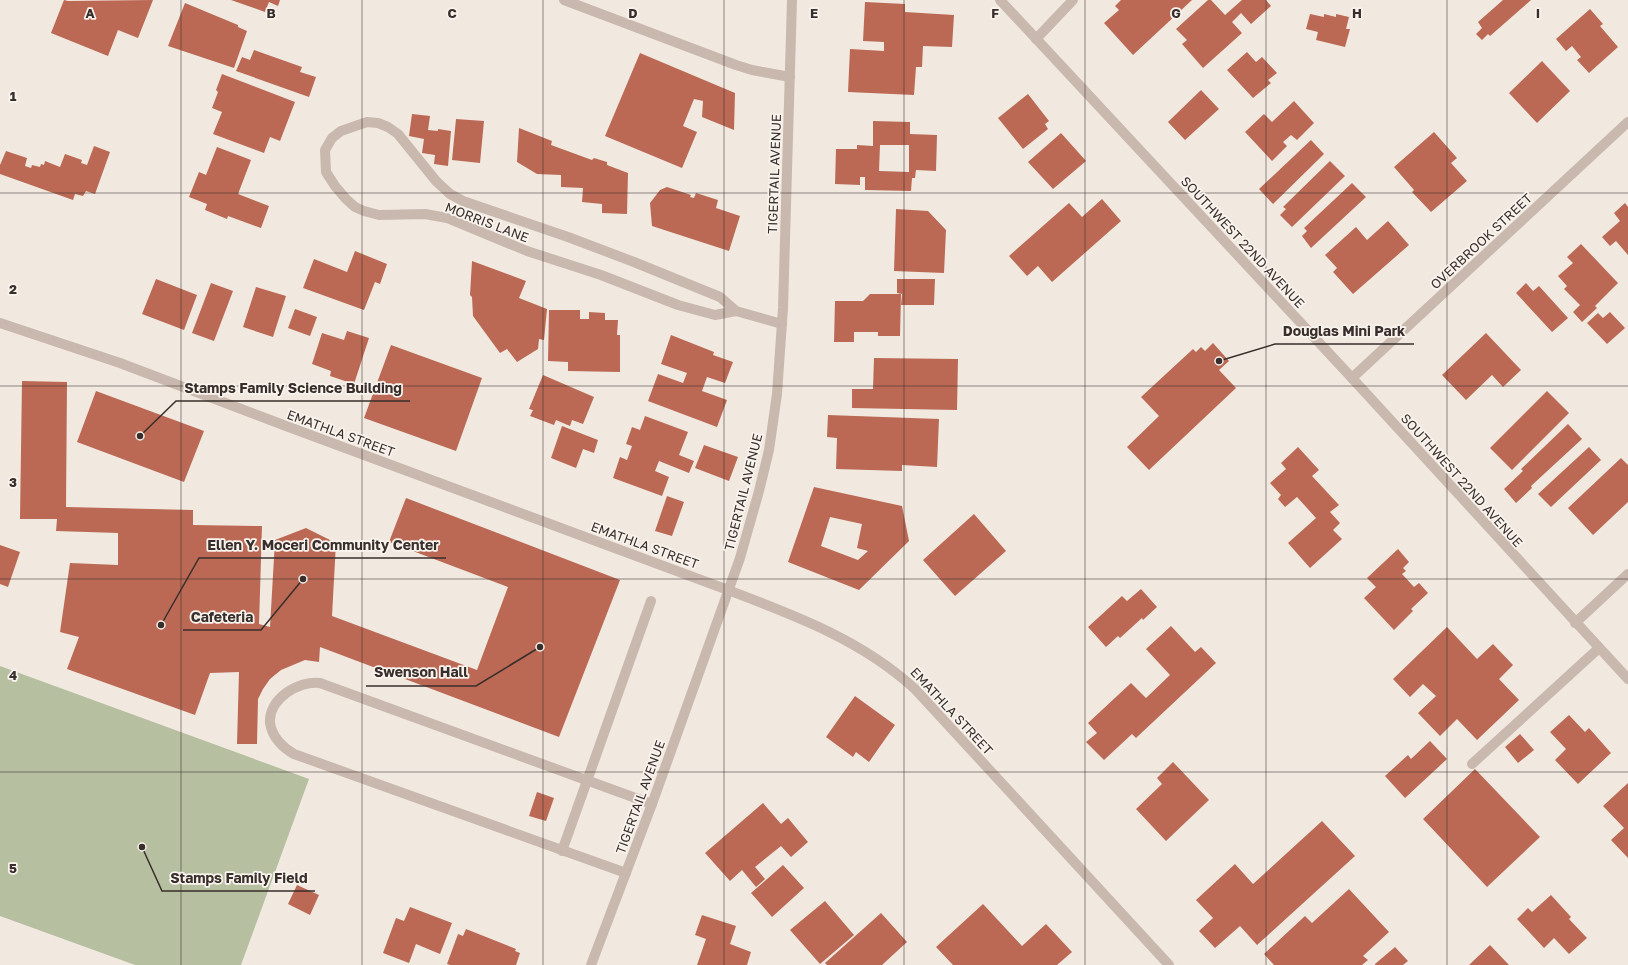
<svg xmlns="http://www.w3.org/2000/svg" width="1628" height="965" font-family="'Golos Text',sans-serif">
<rect width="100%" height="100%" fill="#f1e9e0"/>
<path fill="#b7bfa1" d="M0 666 309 779 241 965H135L0 916Z"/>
<path fill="#bb6954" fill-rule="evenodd" d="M64 0 68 1 153 0 138 38 118 30 108 56 51 33Z
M231 0H280L278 6 269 2 265 12Z
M1121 0H1192L1133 55 1104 23 1119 10 1115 6Z
M1208 0H1211L1225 15 1242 0H1266L1271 6 1251 24 1241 13 1232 22 1242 33 1203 68 1182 44 1187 40 1176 29Z
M1503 0H1531L1490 36 1488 34 1482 40 1476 34 1482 28 1478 22Z
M865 2 905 4V12L954 15 952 47 923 46 922 67H916L914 95 848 92 850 49 884 51V42L863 41Z
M185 3 238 25V27L247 31 234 68 168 46Z
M1590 9 1603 24 1600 26 1618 47 1589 73 1577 60 1581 57 1572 46 1566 51 1556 39Z
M1310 14 1324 17V14L1336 17V14L1349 17 1346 29H1350L1345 47 1316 40 1318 32 1306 29Z
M254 50 302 67 300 72 316 77 309 97 236 71 242 57 250 60Z
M1247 52 1256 62 1262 57 1277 73 1268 80 1271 83 1253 98 1227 70Z
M640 53 735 93 734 130 702 117 703 101 694 99 683 126 697 132 682 168 605 136Z
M1542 61 1570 91 1537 123 1509 93Z
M222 74 295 102 280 141 270 137 264 153 213 134 222 112 212 108 218 92 216 90Z
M1201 90 1219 109 1185 140 1168 122Z
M1028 94 1049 121 1045 124 1048 129 1023 149 998 118Z
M1294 101 1314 123 1297 140 1291 135 1283 142 1287 146 1272 161 1245 132 1264 114 1272 122Z
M412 114 430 116 428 130 438 131V129L451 131 448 166 434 164 435 155 422 153 424 139 409 136Z
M456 119 484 121 480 163 452 160Z
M873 121 910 122V134L937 135 936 171 916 170 915 178H912L911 191 865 190V177H860V185L835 184 836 149H857V145L873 146ZM880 145H909V172L879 171Z
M519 128 552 141 551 145 592 160 594 158 607 162V165L628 173 627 214 602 213V204L582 202 583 188 561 187V175L537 174 517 162Z
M1434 132 1457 158 1451 163 1467 181 1431 212 1412 192 1414 190 1394 167Z
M1061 133 1086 161 1053 189 1028 162Z
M1311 140 1324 154 1273 204 1259 189Z
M94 146 110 152 95 194 86 191 83 196 75 194 73 200 0 174V165L6 151 27 158 25 166 31 168 32 165 40 167 41 164 44 165 45 161 60 167 65 154 82 160 81 163 87 165Z
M217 147 251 160 238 194 269 206 261 228 228 216 227 219 205 210 207 204 189 197 199 172 206 175Z
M1330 161 1345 176 1292 227 1280 215 1286 209 1283 207Z
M1352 183 1366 197 1311 248 1302 236 1307 231 1304 228Z
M667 187 691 195 690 197 694 198 696 193 718 200 716 208 740 216 729 251 652 226 650 203 660 190Z
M1102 199 1121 221 1052 282 1038 266 1027 276 1009 256 1069 203 1082 217Z
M1625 203 1628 207V255L1616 241 1610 246 1602 237 1620 221 1614 213Z
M896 209 928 211 946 230 944 273 894 271Z
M1388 221 1409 245 1353 294 1333 272 1337 268 1325 255 1356 227 1367 240Z
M1581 244 1618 283 1595 306 1597 308 1582 322 1573 312 1580 305 1564 289 1567 286 1558 276 1573 263 1567 257Z
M355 251 387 264 380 284 375 282 364 310 303 288 314 259 347 272Z
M472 261 526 281 519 298 547 309 544 340 539 339 538 349 517 362 507 349 500 353 473 316 472 297 470 295Z
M156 279 197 295 184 330 142 314Z
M897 279H935L934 305H901L902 294 897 293Z
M211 283 233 291 214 341 192 333Z
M1526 283 1533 291 1539 286 1568 318 1552 332 1516 293Z
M256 287 286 296 273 337 243 327Z
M870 294H901L900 336H878V332H854V342H834L835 301H863Z
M295 309 317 317 310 336 288 328Z
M549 310H580V319H589V312L605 313V320H618L617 335H620V372L568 371V362L548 361Z
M1610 312 1625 328 1607 344 1587 323 1598 313 1603 318Z
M347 331 369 338 354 384 330 376 331 371 312 364 322 333 344 340Z
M1486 333 1521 370 1503 387 1492 375 1466 400 1442 375Z
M671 335 714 352 713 355 733 362 725 383 707 377 702 391 727 400 717 427 648 401 658 374 683 383 687 373 661 364Z
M1213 343 1229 361 1219 370 1236 388 1149 470 1127 447 1159 416 1141 397 1193 349 1196 352 1201 347 1205 351Z
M391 345 482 378 456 451 364 418Z
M874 358 958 359 957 410 852 408V389H873Z
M543 375 594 397 583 424 572 420 570 426 556 420 554 425 530 416 533 410 529 409Z
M22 381 67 382 66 507 193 510V525L262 526 259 624 270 627 275 540 306 528 336 543 332 616 477 670 508 587 389 542 406 498 620 580 559 737 320 647 319 662 305 660 281 670 270 679 263 689 258 699 257 744H237L239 672 210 673 195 715 67 669 79 637 60 632 70 563 118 565V533L56 531 57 519H20Z
M96 391 204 431 184 482 77 442Z
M1547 391 1569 413 1512 470 1490 448Z
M828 415 939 419 937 467 902 465V471L836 469 837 438 827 437Z
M645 416 688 432 679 455 694 461 689 473 659 461 655 471 669 477 662 496 613 478 620 457 627 460 632 446 626 444 632 427 640 430Z
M1568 424 1582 439 1531 486 1532 488 1516 503 1504 489 1523 471 1521 469Z
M562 426 598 440 594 453 583 449 576 468 551 458Z
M704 445 738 457 729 481 695 468Z
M1298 447 1319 470 1312 476 1339 505 1330 512 1340 523 1333 530 1342 539 1310 568 1288 543 1316 518 1297 497 1285 507 1278 499 1281 495 1270 483 1286 469 1281 463Z
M1589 447 1601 460 1551 507 1538 494Z
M1621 458 1628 465V502L1593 535 1568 508Z
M814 487 902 506 909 541 859 590 788 562ZM830 517 862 524 857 548 868 551 858 560 821 546Z
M667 496 684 502 672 536 655 531Z
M974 514 1006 551 955 596 923 560Z
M0 545 20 552 8 587 0 584Z
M1398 549 1409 562 1403 568 1406 571 1402 574 1414 587 1419 583 1428 593 1411 609 1413 611 1394 630 1364 598 1376 587 1367 578Z
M1141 589 1157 607 1143 620 1142 618 1120 638 1118 636 1106 647 1088 627 1122 596 1127 601Z
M1171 626 1195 652 1201 647 1216 663 1136 738 1132 734 1104 760 1086 742 1097 733 1088 723 1131 683 1146 698 1170 675 1146 649Z
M1447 627 1477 659 1493 644 1513 665 1499 679 1519 700 1477 740 1457 719 1440 736 1418 713 1436 696 1423 684 1410 697 1393 679Z
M855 696 895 725 869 762 856 752 853 757 826 737Z
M1569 715 1585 732 1589 728 1611 753 1578 784 1555 760 1566 749 1550 732Z
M1520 734 1534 750 1518 763 1505 747Z
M1430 741 1447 759 1405 798 1385 776 1408 755 1411 759Z
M1173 762 1209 800 1166 841 1136 809 1162 784 1157 778Z
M1475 769 1540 837 1487 887 1423 819Z
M1628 783V858L1611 840 1624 828 1603 806Z
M537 792 554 798 546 821 529 816Z
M763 803 781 824 788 818 808 842 791 857 781 846 755 867 765 879 756 887 742 870 730 881 705 853Z
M1322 821 1355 856 1257 945 1240 926 1215 948 1199 931 1213 918 1196 900 1235 864 1253 884Z
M783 865 804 888 772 917 751 893Z
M297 885 319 895 310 915 288 904Z
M1349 889 1389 932 1363 956 1368 960 1362 965H1274L1264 954 1305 916 1312 923Z
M1551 895 1571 917 1569 919 1587 938 1569 954 1554 938 1544 948 1517 919 1528 908 1532 912Z
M825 901 854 935 820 964 790 930Z
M983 904 1022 946 1046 924 1072 952 1057 965H953L936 947Z
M410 907 452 923 440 954 416 944 409 963 383 953 396 918 404 921Z
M881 913 907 942 882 965H827L825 963Z
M702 915 736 926 730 944 751 952 747 965H697L706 939 695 935Z
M466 929 516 949 515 951 520 953 516 965H450L447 964 458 934 463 936Z
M1490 945 1509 965H1469Z
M1395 947 1408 961 1403 965H1375V964Z"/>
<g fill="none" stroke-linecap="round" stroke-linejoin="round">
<path stroke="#c9b8ad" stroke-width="10" d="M564 0 736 65 752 70 790 77
M1472 764 1599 648
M562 851 651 601
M626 873 294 754C283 748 272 737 270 723 268 699 299 680 320 683L652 804"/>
<path stroke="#c9b8ad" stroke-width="10" d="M1036 39 1073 0
M736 311 715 315 678 305 601 275 527 251 447 218 425 214 379 215 364 211 355 207 346 199 335 186 326 172 325 150 332 138 341 131 367 122 378 123 388 127 398 134 436 181 450 194 463 201 568 237 634 262 720 297 736 311 782 324
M0 323 120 363 286 426 728 590C794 615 862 640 915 689L1169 965
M1352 378 1628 122
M1575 623 1628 574"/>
<path stroke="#c9b8ad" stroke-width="10" d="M1000 0 1352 378 1628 679
M591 965 652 804 740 558 759 491 769 450 777 394 783 308 792 0"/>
</g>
<path fill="none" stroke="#382e2b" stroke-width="1" stroke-opacity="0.55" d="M181 0V965M362 0V965M543 0V965M724 0V965M904 0V965M1085 0V965M1266 0V965M1447 0V965M0 193H1628M0 386H1628M0 579H1628M0 772H1628"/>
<g text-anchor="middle" stroke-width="3.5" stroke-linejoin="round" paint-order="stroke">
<g font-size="13" fill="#382e2b" stroke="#f9f3ed">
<text transform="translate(774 174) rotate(-88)" y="5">TIGERTAIL AVENUE</text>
<text transform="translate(487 222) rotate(21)" y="5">MORRIS LANE</text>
<text transform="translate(1481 241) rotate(-43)" y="5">OVERBROOK STREET</text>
<text transform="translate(1243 242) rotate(47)" y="5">SOUTHWEST 22ND AVENUE</text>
<text transform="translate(341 433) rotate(20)" y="5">EMATHLA STREET</text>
<text transform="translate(1462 480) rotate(48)" y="5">SOUTHWEST 22ND AVENUE</text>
<text transform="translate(743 492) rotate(-76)" y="5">TIGERTAIL AVENUE</text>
<text transform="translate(645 545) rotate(20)" y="5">EMATHLA STREET</text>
<text transform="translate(952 711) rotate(47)" y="5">EMATHLA STREET</text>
<text transform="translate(640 797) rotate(-70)" y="5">TIGERTAIL AVENUE</text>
</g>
</g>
<g font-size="13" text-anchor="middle" font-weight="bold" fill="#382e2b" stroke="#f9f3ed" stroke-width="3.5" stroke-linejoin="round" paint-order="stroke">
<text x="90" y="18">A</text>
<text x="271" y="18">B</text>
<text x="452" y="18">C</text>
<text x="633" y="18">D</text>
<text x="814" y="18">E</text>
<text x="995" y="18">F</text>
<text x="1176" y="18">G</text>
<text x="1357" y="18">H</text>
<text x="1538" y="18">I</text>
<text x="13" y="101">1</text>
<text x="13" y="294">2</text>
<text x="13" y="487">3</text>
<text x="13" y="680">4</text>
<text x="13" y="873">5</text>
</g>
<path fill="none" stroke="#382e2b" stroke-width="1.5" d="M1219 361L1275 344H1414M140 436L176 401H410M161 625L199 558H446M303 579L261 630H183M540 647L476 686H366M142 847L162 891H315"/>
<g fill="#382e2b" stroke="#f9f3ed" stroke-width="1.5">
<circle cx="1219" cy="361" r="4"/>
<circle cx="140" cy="436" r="4"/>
<circle cx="161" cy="625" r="4"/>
<circle cx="303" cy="579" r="4"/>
<circle cx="540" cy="647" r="4"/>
<circle cx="142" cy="847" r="4"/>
</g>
<g font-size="14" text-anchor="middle" font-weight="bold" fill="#382e2b" stroke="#f9f3ed" stroke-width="3.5" stroke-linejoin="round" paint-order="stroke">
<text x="1344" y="336">Douglas Mini Park</text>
<text x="293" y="393">Stamps Family Science Building</text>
<text x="323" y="550">Ellen Y. Moceri Community Center</text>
<text x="222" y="622">Cafeteria</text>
<text x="421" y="677">Swenson Hall</text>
<text x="239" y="883">Stamps Family Field</text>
</g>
</svg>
